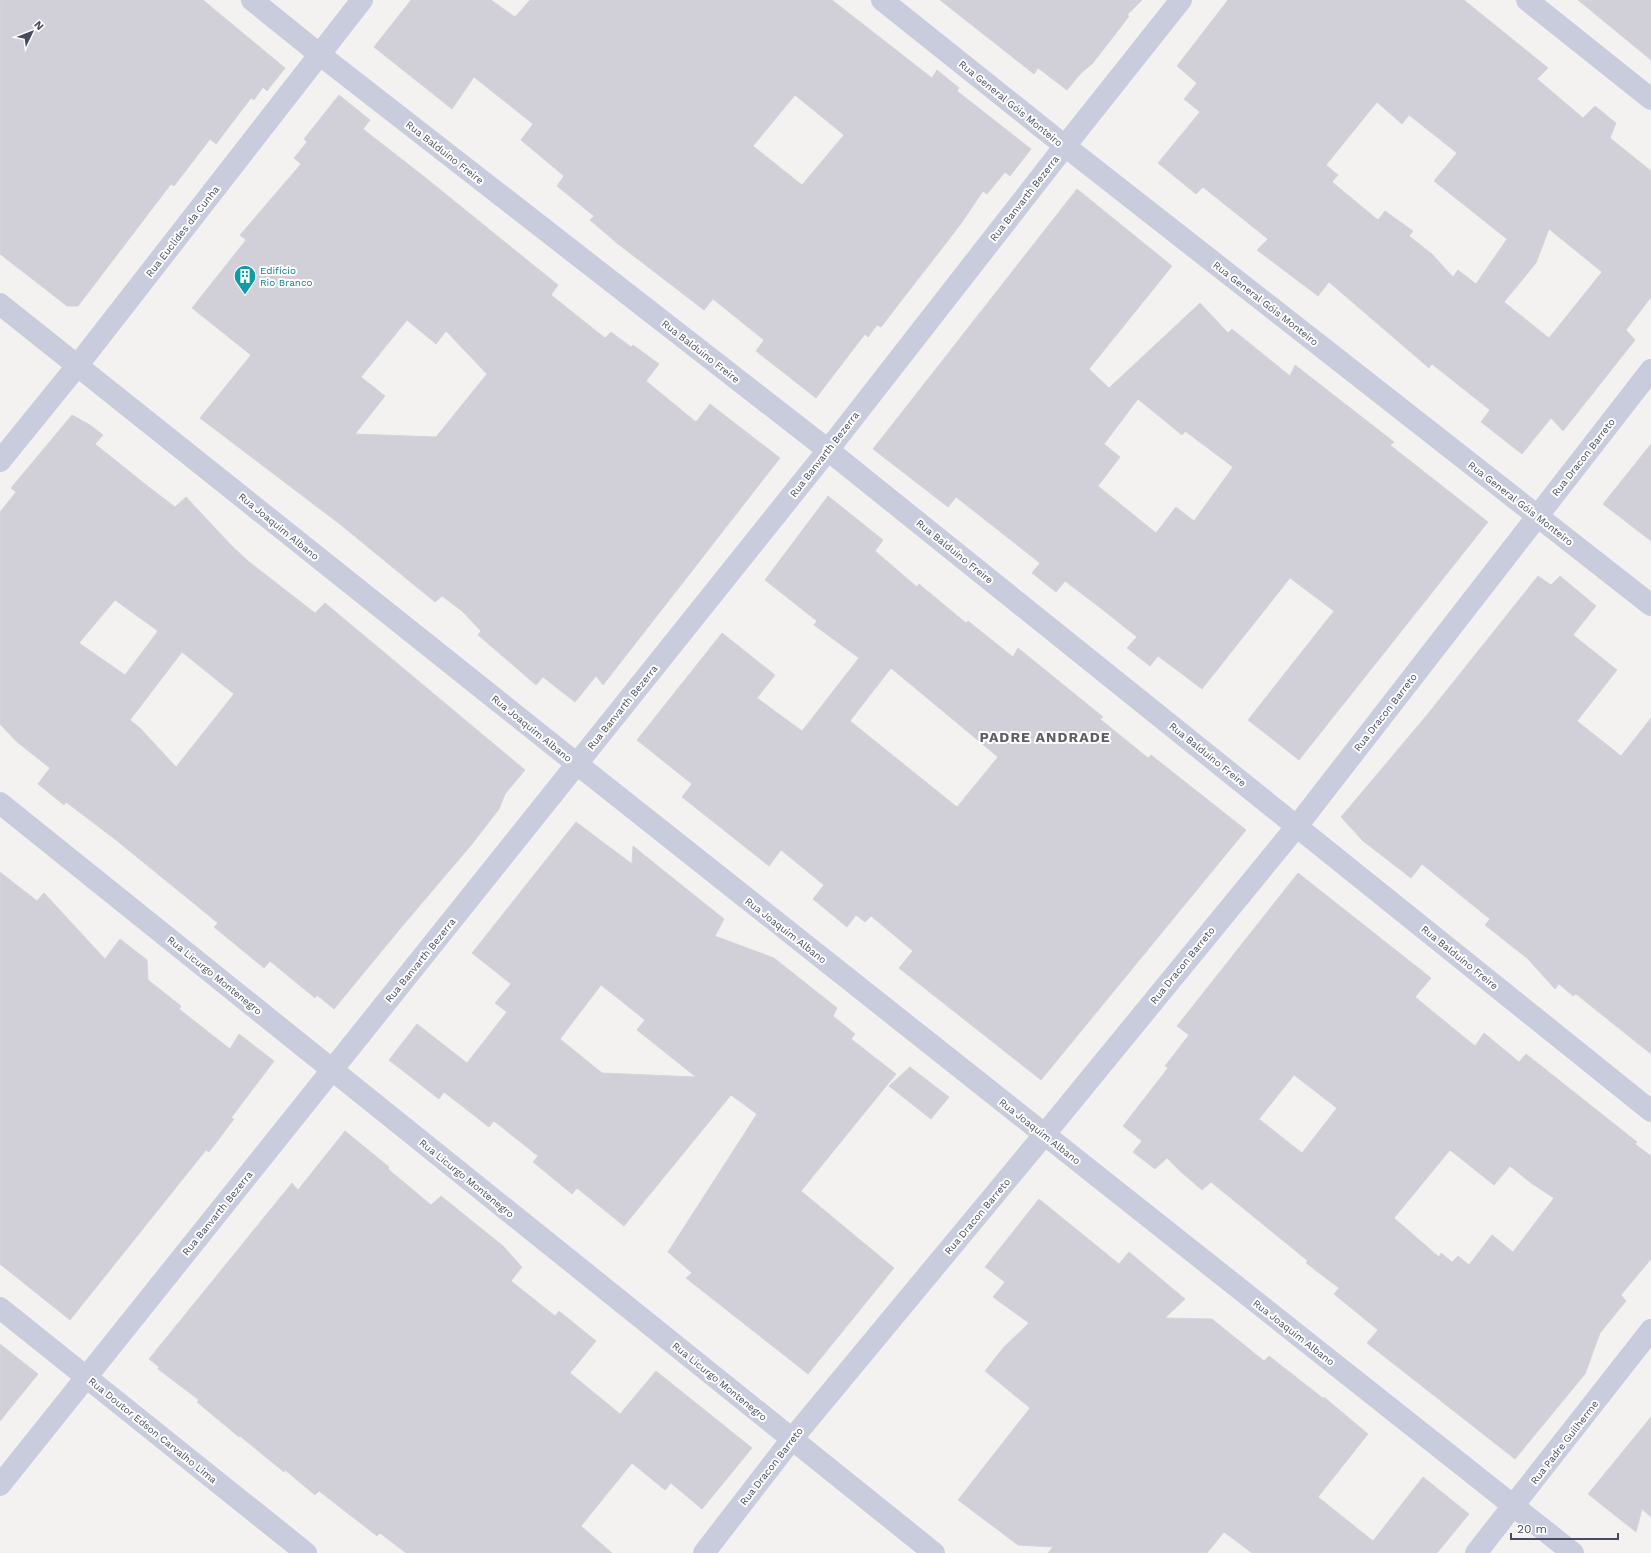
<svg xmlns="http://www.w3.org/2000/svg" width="1651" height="1553" font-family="'Work Sans',sans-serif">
<rect width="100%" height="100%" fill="#f3f2f1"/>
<path fill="#d1d0d9" stroke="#d5d4dd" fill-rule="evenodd" d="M0 0H203L285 68 267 91 263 87 254 100 251 98 216 144 210 139 174 186 171 184 78 306H67L0 254Z
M411 0H491L515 17 530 0H832L932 78 937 70 959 88 957 91 1031 149 1010 176 1005 172 987 194 983 191 960 225 881 327 877 325 868 337 865 334 816 398 756 351 764 340 713 299 704 310 618 244 590 220 594 216 557 186 564 176 521 140 533 124 474 77 452 109 374 47ZM795 95 844 135 802 185 753 146Z
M940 0H1142L1127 15 1129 16 1117 32 1092 64 1081 73 1067 90 1038 68 1034 74Z
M1228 0H1464L1548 68 1537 79 1583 118 1595 106 1616 123 1610 138 1651 171V297L1626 330 1635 340 1563 431 1551 418 1522 454 1481 422 1490 410 1432 364 1429 368 1329 282 1318 296 1257 250 1268 239 1203 187 1196 194 1158 163 1200 112 1184 99 1197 83 1177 66ZM1377 102 1402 124 1409 115 1457 153 1434 181 1507 239 1476 284 1458 270 1453 277 1432 254 1409 236 1413 231 1385 211 1378 220 1332 182 1338 175 1326 165ZM1549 229 1602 272 1549 338 1504 302 1536 263Z
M1578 0H1651V60Z
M339 95 370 120 363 129 427 179 558 285 551 295 605 338 611 332 631 347 633 345 659 364 646 381 696 422 710 404 780 458 603 685 596 676 575 702 543 677 536 685 478 635 481 631 462 611 442 596 435 602 341 525 200 418 251 355 192 308 246 240 240 235 301 164 294 158 307 142 304 139ZM407 320 436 344 446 331 487 374 436 437 355 434 385 396 361 377Z
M1077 189 1172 266 1089 369 1109 388 1200 303 1228 333 1232 329 1290 376 1295 365 1394 442 1390 445 1488 522 1299 760 1248 720 1334 611 1290 578 1202 689 1158 656 1150 666 1127 648 1137 637 1098 606 1065 581 1056 592 1032 573 1040 563 956 497 948 507 873 449ZM1138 399 1182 435 1185 431 1233 467 1194 521 1176 507 1156 533 1098 486 1120 457 1104 444Z
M72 415 90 425 103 435 95 444 150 488 175 507 186 497 231 545 248 561 315 613 325 603 525 770 505 794 499 809 472 844 399 930 334 1009 317 995 315 998 270 961 264 968 214 927 218 923 116 840 66 802 64 805 38 784 50 768 17 742 0 724V512L16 492 11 488ZM115 600 158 631 125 675 79 643ZM182 652 234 694 176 767 140 728 130 720Z
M1651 444V541L1603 504Z
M828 496 883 540 875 551 917 587 919 584 966 623 968 621 1013 657 1018 648 1103 717 1100 719 1148 758 1151 755 1246 830 1041 1080 899 968 913 951 871 916 865 922 856 915 847 927 813 899 824 885 781 850 769 866 682 797 692 784 637 740 722 633 775 675 757 698 802 731 859 658 814 625 817 621 765 580ZM891 668 998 757 957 807 850 721Z
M1538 576 1551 585 1560 576 1596 606 1573 635 1617 670 1577 721 1621 756 1651 718V1054L1576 994 1573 996 1559 984 1555 989 1528 959 1485 925 1490 919 1422 864 1411 878 1363 841 1341 817 1427 715Z
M576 822 632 864 633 846 679 883 724 919 715 936 774 958 837 1008 833 1016 855 1034 851 1039 896 1074 801 1191 894 1268 808 1374 686 1278 692 1273 668 1252 757 1114 731 1095 624 1226 577 1188 572 1194 533 1162 538 1156 494 1121 489 1127 444 1092 439 1099 389 1060 417 1024 467 1063 507 1012 495 1003 511 984 472 953ZM601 985 645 1020 637 1030 696 1077 602 1073 560 1039Z
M0 872 37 901 44 893 105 959 120 939 147 960 148 980 181 1006 179 1009 230 1049 239 1034 274 1061 231 1118 234 1119 209 1152 206 1150 70 1320 0 1264Z
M1298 873 1431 978 1415 997 1475 1046 1484 1033 1519 1062 1526 1054 1637 1142 1635 1144 1651 1156V1259L1621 1295 1626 1301 1600 1333 1585 1374 1515 1459 1367 1343 1378 1330 1334 1294 1339 1288 1306 1263 1308 1261 1211 1182 1202 1190 1181 1172 1167 1158 1155 1169 1133 1152 1142 1141 1123 1126 1168 1068 1165 1066 1189 1035 1177 1026ZM1294 1075 1337 1108 1302 1153 1259 1119ZM1450 1150 1494 1185 1510 1166 1531 1183 1554 1198 1513 1252 1492 1235 1469 1265 1458 1256 1452 1262 1441 1253 1439 1257 1394 1218Z
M910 1067 949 1097 931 1119 889 1086Z
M345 1131 389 1167 388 1169 431 1205 441 1196 503 1246 522 1267 511 1281 555 1316 559 1311 596 1341 570 1373 620 1414 656 1371 752 1448 702 1509 671 1483 665 1490 632 1463 581 1526 612 1553H406L380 1533 377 1536 319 1491 315 1495 285 1470 284 1472 240 1436 239 1437 197 1402 199 1400 158 1369 159 1367 149 1359 292 1183 298 1190Z
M1039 1199 1119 1264 1129 1252 1185 1299 1165 1318 1212 1319 1264 1361 1269 1356 1324 1399V1397L1368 1434 1318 1497 1373 1541 1423 1477 1469 1514 1437 1553H1252L1224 1532 1207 1553H1048L1053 1547 1018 1545 958 1500 1030 1408 985 1371 1004 1347 1029 1323 993 1297 1005 1282 985 1267Z
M0 1344 38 1374 0 1421Z
M1651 1417V1517L1642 1509 1636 1532 1588 1494Z"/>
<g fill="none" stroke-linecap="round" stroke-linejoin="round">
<path stroke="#c9ccdc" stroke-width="22" d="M252 0 319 54 828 450 1651 1111
M882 0 1065 146 1651 605
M1527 0 1651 99
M0 304 577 764 1573 1553
M0 461 77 366 362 0
M0 803 934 1553
M0 1308 306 1553
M0 1485 828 450 1065 146 1181 0
M704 1553 792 1439 1044 1135 1297 826 1651 370
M1476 1553 1651 1330"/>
</g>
<defs>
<g id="building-pin" transform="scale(1.15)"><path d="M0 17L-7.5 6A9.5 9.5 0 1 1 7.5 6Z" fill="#0f9aa8" stroke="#fff"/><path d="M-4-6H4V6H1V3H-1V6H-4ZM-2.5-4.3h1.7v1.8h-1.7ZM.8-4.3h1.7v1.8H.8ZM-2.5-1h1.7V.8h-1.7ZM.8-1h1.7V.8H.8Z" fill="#fff"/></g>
</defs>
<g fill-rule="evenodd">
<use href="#building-pin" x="245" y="276"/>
</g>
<g text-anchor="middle" stroke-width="4" stroke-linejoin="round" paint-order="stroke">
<g font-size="10" fill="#474a61" stroke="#fff">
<text transform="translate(1011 103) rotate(39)" y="4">Rua General Góis Monteiro</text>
<text transform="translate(445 152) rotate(38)" y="4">Rua Balduíno Freire</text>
<text transform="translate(1024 198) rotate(-52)" y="4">Rua Banvarth Bezerra</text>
<text transform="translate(182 231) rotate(-52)" y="4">Rua Euclides da Cunha</text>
<text transform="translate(1266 303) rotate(38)" y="4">Rua General Góis Monteiro</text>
<text transform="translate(701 351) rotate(38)" y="4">Rua Balduíno Freire</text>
<text transform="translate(824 454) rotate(-52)" y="4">Rua Banvarth Bezerra</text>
<text transform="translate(1583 457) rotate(-52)" y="4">Rua Dracon Barreto</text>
<text transform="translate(1521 503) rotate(38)" y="4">Rua General Góis Monteiro</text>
<text transform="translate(279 526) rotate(39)" y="4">Rua Joaquim Albano</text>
<text transform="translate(955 551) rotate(39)" y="4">Rua Balduíno Freire</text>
<text transform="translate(622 707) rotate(-51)" y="4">Rua Banvarth Bezerra</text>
<text transform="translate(1385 712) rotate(-52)" y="4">Rua Dracon Barreto</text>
<text transform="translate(532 728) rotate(39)" y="4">Rua Joaquim Albano</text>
<text transform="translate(1208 754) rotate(39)" y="4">Rua Balduíno Freire</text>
<text transform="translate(786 930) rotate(38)" y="4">Rua Joaquim Albano</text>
<text transform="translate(1460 957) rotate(39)" y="4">Rua Balduíno Freire</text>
<text transform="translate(420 960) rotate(-51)" y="4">Rua Banvarth Bezerra</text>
<text transform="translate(1182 965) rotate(-51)" y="4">Rua Dracon Barreto</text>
<text transform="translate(215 975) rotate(39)" y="4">Rua Licurgo Montenegro</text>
<text transform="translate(1040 1131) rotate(38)" y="4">Rua Joaquim Albano</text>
<text transform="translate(467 1178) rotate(39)" y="4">Rua Licurgo Montenegro</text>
<text transform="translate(217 1213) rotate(-51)" y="4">Rua Banvarth Bezerra</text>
<text transform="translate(977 1216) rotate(-50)" y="4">Rua Dracon Barreto</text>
<text transform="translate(1294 1332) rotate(38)" y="4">Rua Joaquim Albano</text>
<text transform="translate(720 1381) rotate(39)" y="4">Rua Licurgo Montenegro</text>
<text transform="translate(153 1430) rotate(39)" y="4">Rua Doutor Edson Carvalho Lima</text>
<text transform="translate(1564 1442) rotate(-52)" y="4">Rua Padre Guilherme</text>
<text transform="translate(771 1466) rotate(-52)" y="4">Rua Dracon Barreto</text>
</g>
<g font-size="10" fill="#0d838f" stroke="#fff" text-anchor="start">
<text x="260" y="274">Edifício<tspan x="260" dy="12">Rio Branco</tspan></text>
</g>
<g font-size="14" font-weight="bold" letter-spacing="1" fill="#5c5d67" stroke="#fff">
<text x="1045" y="742">PADRE ANDRADE</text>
</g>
</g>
<g transform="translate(32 32) rotate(47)" stroke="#ffffff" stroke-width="3" paint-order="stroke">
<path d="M0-3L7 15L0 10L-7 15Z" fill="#474a61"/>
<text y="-6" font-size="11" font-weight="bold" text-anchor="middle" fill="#474a61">N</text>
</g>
<path d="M1511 1533v6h107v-6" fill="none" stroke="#474a61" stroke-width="2"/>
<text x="1517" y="1533" font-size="12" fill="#474a61" stroke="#ffffff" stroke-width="3" paint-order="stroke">20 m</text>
</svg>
